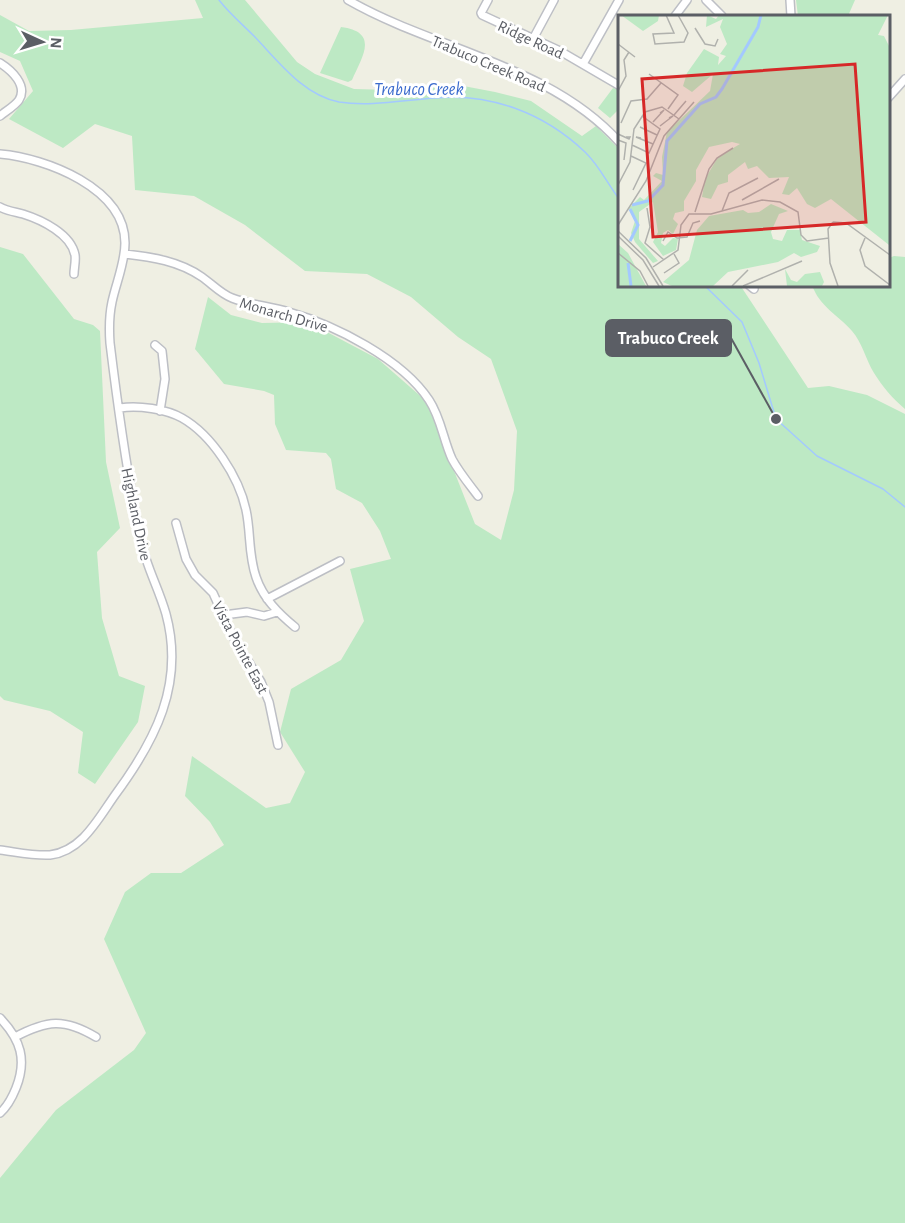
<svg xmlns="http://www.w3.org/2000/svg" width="905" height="1223" font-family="'Alegreya Sans',sans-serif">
<rect width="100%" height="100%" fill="#efefe3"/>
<path fill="#bde9c4" d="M195 0H245L297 62 315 74 354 89 391 90 411 86 453 84 495 92 531 101 582 136 596 126 620 150V285H740L808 388 829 386 867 395 905 414V1223H0V1178L56 1110 134 1050 146 1033 104 939 125 892 151 873H181L224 845 210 822 185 796 192 756 266 808 290 803 305 772 280 732 291 689 341 660 364 621 350 569 391 559 380 531 362 503 336 489 331 459 326 453 286 450 275 424 274 395 264 391 224 384 195 349 208 297 231 315 262 323 308 322 378 359 433 407 443 443 475 524 501 540 514 490 517 431 491 359 458 337 411 297 367 274 305 271 245 225 194 196 135 190 132 136 95 124 63 148 9 119 33 91 20 61 0 52V15L29 31 71 30 203 18Z
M796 0H855L848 16H798Z
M341 27C380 32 362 57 352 80L348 82 320 73Z
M613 88 620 90V108L610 118 598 108Z
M0 247 23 254 74 319 93 325 100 331 106 462 120 528 97 552 102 618 119 676 145 686 138 722 95 784 78 773 83 732 50 711 4 700 0 696Z
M894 256 905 257V409C893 399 882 386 874 373 866 360 862 342 852 331 838 315 819 306 812 285H888L889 258Z"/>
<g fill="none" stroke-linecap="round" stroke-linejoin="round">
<path stroke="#a3c9ff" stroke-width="1.5" d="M219 0C229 13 242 24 254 36 278 61 303 95 339 102 370 107 404 100 435 98 491 93 544 113 585 152 599 165 608 185 620 200
M704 285 742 322 759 363 776 419 817 456 883 489 905 507"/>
<g stroke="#bdbfc5" stroke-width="10">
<path id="minor" d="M348 0C435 50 551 65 620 143
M488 0 481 13 482 15 560 51 620 86
M706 0 722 16
M790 0 791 16
M675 16 687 0
M533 39 554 0
M0 63C11 70 28 85 19 100 15 106 6 111 0 116
M583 64 619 0
M888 98 905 79
M0 154C46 158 125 188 125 243 125 263 116 283 112 302 109 316 109 329 110 343 118 409 127 476 141 541 146 566 159 589 166 614 185 684 155 741 115 795 98 819 82 851 50 855 34 856 16 852 0 850
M0 207C7 211 16 212 23 214 42 220 71 234 75 255 76 261 74 268 74 274
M125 254C152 257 179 261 202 277 212 284 221 294 232 298 250 305 270 306 289 312 335 325 402 359 429 400 441 418 443 439 452 459 459 472 469 484 478 496
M749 285 754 289
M155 345 162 351 165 379 160 411
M120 408C138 405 166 409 182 418 212 435 239 477 246 510 251 532 248 554 256 577 263 598 278 613 295 627
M176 523 186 559 195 575 213 593 232 635 261 682 269 702 278 745
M267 599 340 561
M224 615 247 612 264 616 277 612
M0 1018C21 1040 27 1060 16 1088 12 1098 8 1106 0 1113
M15 1037C47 1020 64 1018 96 1037"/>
</g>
<use href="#minor" stroke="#fff" stroke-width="7"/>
</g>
<g text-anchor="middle" stroke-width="6" stroke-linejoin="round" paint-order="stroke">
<g font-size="16" fill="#5b5e65" stroke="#fff">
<text transform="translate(531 39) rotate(25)" y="6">Ridge Road</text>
<text transform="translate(489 63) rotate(23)" y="6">Trabuco Creek Road</text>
<text transform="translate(284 314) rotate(16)" y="6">Monarch Drive</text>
<text transform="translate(137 514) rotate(78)" y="6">Highland Drive</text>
<text transform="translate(241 647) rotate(62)" y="6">Vista Pointe East</text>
</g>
<g font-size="18" font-style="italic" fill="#3b6bcd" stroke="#fff">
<text x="419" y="95">Trabuco Creek</text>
</g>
</g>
<g transform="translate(618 15)">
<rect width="272" height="272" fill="#efefe3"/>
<path d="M41 0 40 6 25 16 3 0ZM89 0 98 4 101 0H270L260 20 266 21 271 31V230L213 184 197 193 189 189 179 173 171 180 164 179 171 162 151 163 139 151 130 154 127 147 110 160V167L100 170 93 184 84 182 87 164 100 142 122 129 114 127 91 132 78 155V166L66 186V196L57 198 55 204 60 209 55 219 50 215 45 218 43 228 47 231 55 223 60 224 58 235 45 241 35 227 40 217 35 187 21 197V224L40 246 35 248 17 227 13 218 17 206 11 193 22 182 26 185 44 166 35 161 38 158 45 160 44 142 49 117 92 76 95 59 74 77 65 71 69 58 86 34 101 42 100 50 108 41 102 39 109 29 102 12 105 4 88 12ZM153 189 170 196 161 199 153 217 155 224 164 226 169 215H182L184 225 202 231 199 237 183 242 176 238 160 247 110 257 95 271H54L45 267 71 245 79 215 91 201 125 195 130 198 141 197ZM0 229 10 238 28 271H0ZM167 254 173 265 179 267 187 259 202 257 206 267 204 271H169Z" fill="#bde9c4"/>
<path fill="none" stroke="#a3c9ff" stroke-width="3" d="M14 190 30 186 45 170 49 126 82 89 98 82 104 74 140 12 143 0M12 226 20 210 12 194M10 248 13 271"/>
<path fill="none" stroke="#b0b1ad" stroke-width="1.5" d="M48 0 56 18 35 19 37 29 66 27 70 18 60 0M77 13 87 29 97 31 100 24M0 29 17 42M31 59 60 80 50 94M0 76 8 61 6 45 11 37M56 100 68 86M35 107 46 95 42 98M3 108 13 86 29 84 43 68M42 111 55 101 51 103M26 114 22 112 39 120M0 119 11 124 12 122H8M23 123 18 122 35 129M0 125 8 128 6 145M14 130 31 138 42 114 24 101M13 141 28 148 15 175M0 170 12 147 16 114 27 97 44 92 61 104M124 185 161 164M29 193 32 212 27 228 46 245M104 196 111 178 140 163M77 197 91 154 99 143 115 133M215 207 228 208 272 240M215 207 210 214 212 248 220 271M0 210 28 166 46 121 76 87M0 216 28 243 45 271M0 221 25 245 41 271M247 223 242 235 247 251 272 270M45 226 50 217 59 223 69 222 75 208 82 206M0 238 22 256 30 271M35 252 60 235 63 210 71 199H93L144 185 162 187 180 197 183 220 189 226 211 223M46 258 61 248 56 239M114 271 130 255M125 271 184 246"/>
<path fill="#d62828" fill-opacity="0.15" stroke="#d62828" stroke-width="3" d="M237 49 248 207 35 222 24 64Z"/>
<rect width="272" height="272" fill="none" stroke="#5b5e65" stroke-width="3"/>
</g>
<path fill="none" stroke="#5b5e65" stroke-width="2" d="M776 419L731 338"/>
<circle fill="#5b5e65" stroke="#fff" stroke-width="2" cx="776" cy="419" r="6"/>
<rect fill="#5b5e65" stroke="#5b5e65" stroke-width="2" x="606" y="320" width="125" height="36" rx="6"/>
<g font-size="18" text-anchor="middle" font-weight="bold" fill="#fff">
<text x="668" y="344">Trabuco Creek</text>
</g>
<g transform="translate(42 42) rotate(94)" stroke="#ffffff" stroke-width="4.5" paint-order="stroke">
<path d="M0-4.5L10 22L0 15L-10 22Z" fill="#5b5e65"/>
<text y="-9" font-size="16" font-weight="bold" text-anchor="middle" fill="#5b5e65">N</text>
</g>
</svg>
